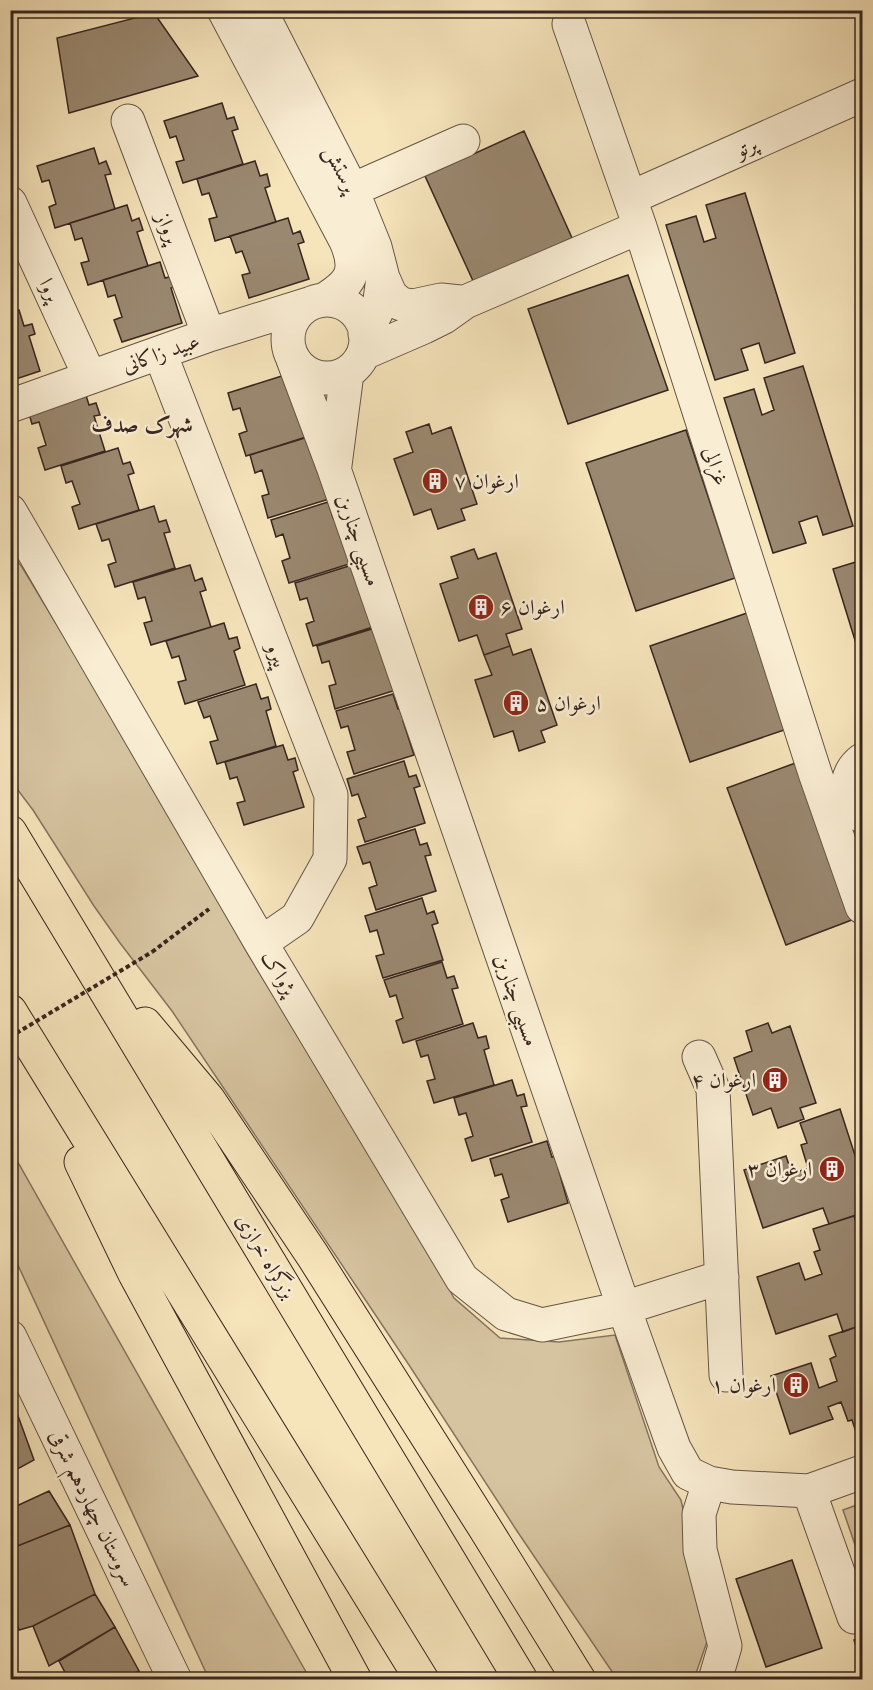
<svg xmlns="http://www.w3.org/2000/svg" width="873" height="1690" font-family="Cardo,Amiri,serif">
<rect width="100%" height="100%" fill="#f6e4bb"/>
<filter id="stains"><feTurbulence type="fractalNoise" baseFrequency=".00333" numOctaves="4"/><feColorMatrix values="0 0 0 0 .2 0 0 0 0 .09 0 0 0 0 .02 0 0 0 .5 -.17"/></filter>
<radialGradient id="worn" r=".72"><stop offset=".6" stop-color="#630" stop-opacity="0"/><stop offset="1" stop-color="#630" stop-opacity=".3"/></radialGradient>
<path fill="#d6c4a0" stroke="#867460" stroke-width="1.5" d="M11 553 22 567 155 788 248 954 397 1195 454 1298 500 1338 559 1342 615 1335 659 1467 681 1500 710 1633 694 1679H617L517 1531 409 1365 172 1011 120 943 94 906 33 810 11 781Z
M10 1150 20 1166 310 1679H209L17 1263 11 1254Z
M862 1503V1565L843 1510Z"/>
<path fill="#9a8870" stroke="#37251f" stroke-width="1.5" d="M154 13 198 76 69 113 57 38Z
M222 103 227 119 234 117 238 129 232 131 243 164 183 183 176 162 184 160 176 136 170 138 164 121Z
M524 131 572 238 474 283 425 176Z
M94 148 99 164 106 161 111 174 105 175 115 209 55 228 49 207 56 204 49 180 42 182 37 166Z
M255 161 260 176 267 174 270 186 265 188 276 222 215 241 209 219 217 217 209 193 202 195 197 179Z
M745 193 795 353 765 363 759 343 741 349 748 370 715 380 666 225 696 216 704 242 716 238 706 205Z
M127 205 132 221 139 218 143 230 137 232 148 266 88 285 81 263 89 261 82 238 75 240 70 223Z
M288 218 293 234 300 231 304 242 298 244 309 279 249 298 242 275 250 273 242 251 236 253 230 236Z
M160 262 165 278 173 276 176 287 171 288 182 323 122 342 114 320 122 317 115 295 108 297 103 280Z
M628 275 668 390 568 424 528 309Z
M19 310 24 326 32 324 35 334 29 336 40 371 10 381V313Z
M803 366 853 526 823 535 817 516 799 522 806 543 773 553 724 398 754 389 762 415 774 410 764 378Z
M285 375 306 437 246 456 239 434 247 431 240 408 233 410 228 393Z
M84 389 89 405 96 403 100 415 94 416 105 451 45 470 38 448 46 445 39 422 32 424 27 407Z
M429 424 432 434 451 427 477 504 461 509 465 520 438 529 431 509 414 515 394 459 413 452 406 432Z
M686 430 735 578 636 611 586 463Z
M308 437 329 499 268 518 262 496 269 494 262 470 255 473 250 455Z
M118 448 123 464 130 462 134 473 128 475 139 510 79 529 72 507 80 504 72 481 66 483 61 466Z
M328 502 333 518 340 516 349 564 289 583 282 561 290 558 283 534 276 537 271 520Z
M154 506 159 522 166 520 170 532 164 533 175 568 115 587 108 565 116 562 109 539 102 541 96 524Z
M474 549 478 559 496 553 522 629 506 634 510 646 484 655 477 635 459 641 440 584 458 578 451 557Z
M862 560V663L833 569Z
M190 565 195 581 202 578 206 590 200 592 211 627 151 645 144 623 152 621 145 597 138 599 133 582Z
M352 565 373 627 313 646 306 624 314 621 307 598 300 600 295 583Z
M750 612 790 728 690 762 650 646Z
M224 623 229 639 237 637 240 648 234 651 245 685 185 704 178 682 186 680 179 656 172 658 166 641Z
M375 628 396 690 335 709 329 686 336 684 329 661 322 663 317 646Z
M510 646 513 655 531 649 557 725 541 731 545 742 519 751 513 731 494 737 475 680 492 675 484 655Z
M256 684 261 699 268 697 271 709 266 711 276 746 217 764 210 742 218 740 210 716 204 718 198 702Z
M393 694 398 709 406 707 409 718 403 721 414 755 354 774 347 752 355 750 348 726 341 728 336 711Z
M283 745 288 760 295 758 298 770 293 772 304 807 244 825 237 803 245 801 237 777 230 779 225 762Z
M404 761 409 777 416 775 420 786 414 788 425 823 365 842 358 820 366 817 358 794 352 796 347 779Z
M798 762 857 918 786 945 727 788Z
M415 829 420 845 427 843 431 855 425 856 436 891 376 910 369 888 377 885 370 862 363 864 357 847Z
M422 898 427 914 434 911 438 923 432 925 443 960 383 978 376 956 384 954 377 930 370 932 365 916Z
M442 962 447 978 454 976 458 988 452 989 463 1024 403 1043 396 1021 403 1018 396 995 390 997 384 980Z
M473 1023 478 1038 486 1036 489 1048 484 1050 494 1085 434 1103 427 1081 435 1079 428 1055 421 1057 416 1041Z
M768 1023 772 1033 790 1026 816 1103 800 1108 804 1119 778 1128 771 1108 753 1115 734 1058 752 1051 746 1031Z
M512 1080 517 1096 524 1094 527 1106 521 1107 532 1142 472 1161 465 1139 473 1136 466 1113 459 1115 454 1098Z
M840 1109 862 1177V1213L829 1224 823 1208 763 1228 744 1170 786 1156 792 1174 808 1168 801 1145 807 1143 800 1123Z
M547 1141 552 1157 560 1155 563 1167 558 1168 568 1203 508 1222 501 1200 509 1197 502 1174 495 1176 490 1159Z
M854 1216 862 1241V1325L843 1332 837 1314 776 1334 757 1277 799 1263 805 1280 822 1274 814 1252 820 1250 813 1229Z
M862 1325V1437L858 1438 852 1420 848 1421 841 1402 828 1407 833 1419 790 1434 771 1376 811 1363 819 1388 837 1381 830 1359 836 1356 829 1336Z
M10 1395 17 1413 10 1417Z
M17 1413 34 1460 10 1473V1417Z
M49 1491 70 1525 10 1549V1509Z
M70 1525 95 1594 33 1626 19 1630 10 1602V1549Z
M792 1560 822 1648 766 1667 736 1579Z
M95 1594 115 1627 49 1666 33 1626Z
M115 1627 139 1671 120 1680H69L59 1661Z
M862 1637V1665L854 1640Z
M139 1671 143 1680H120Z"/>
<g fill="none" stroke-linecap="round" stroke-linejoin="round">
<g stroke="#675546" stroke-width="35">
<path id="minor" d="M224 10 346 241C359 272 351 283 324 300
M262 10V14L352 190 375 247 383 278 379 307 365 334
M569 24 640 227 815 773 862 907
M128 121 209 335
M352 190 463 141
M630 198 862 95
M10 203 90 377
M383 278 391 296 401 304 413 306 441 300 460 302
M288 339a39 39 0 1 1 78 0a39 39 0 1 1-78 0Z
M160 353 331 795 330 859 297 918 261 943
M364 353 424 327 444 317 465 302 640 227
M291 354 334 469 624 1308 674 1448 688 1473 709 1483 732 1487 809 1491 862 1472
M10 406 209 335 312 303
M335 465 347 373
M10 511 261 943 462 1279 506 1314 542 1325 624 1308 722 1277
M862 760C843 774 843 802 862 816
M699 1057 713 1089 726 1375
M10 1337 175 1680
M709 1483 699 1514 700 1550 725 1646 715 1680
M809 1491 854 1617"/>
</g>
<g stroke="#37251f" stroke-width="35">
<path id="highway" d="M10 832 521 1680
M10 1011 422 1680
M145 1024 208 1099 313 1256 483 1525 579 1680
M81 1162 135 1274 355 1680"/>
</g>
<path stroke="#37251f" stroke-width="4" stroke-dasharray="4.5 3" stroke-linecap="butt" d="M152 952 209 909"/>
<use href="#minor" stroke="#f9edd3" stroke-width="33"/>
<use href="#highway" stroke="#f6e4bb" stroke-width="33"/>
<path stroke="#37251f" stroke-width="4" stroke-dasharray="4.5 3" stroke-linecap="butt" d="M10 1037 152 952"/>
</g>
<defs>
<g id="building-disc" transform="scale(1.35)"><circle r="9.5" fill="#8f2418" stroke="#f9edd3"/><path d="M-4-6H4V6H1V3H-1V6H-4ZM-2.5-4.3h1.7v1.8h-1.7ZM.8-4.3h1.7v1.8H.8ZM-2.5-1h1.7V.8h-1.7ZM.8-1h1.7V.8H.8Z" fill="#fff"/></g>
</defs>
<g fill-rule="evenodd">
<use href="#building-disc" x="435" y="481"/>
<use href="#building-disc" x="481" y="607"/>
<use href="#building-disc" x="516" y="703"/>
<use href="#building-disc" x="775" y="1080"/>
<use href="#building-disc" x="832" y="1169"/>
<use href="#building-disc" x="796" y="1385"/>
</g>
<g text-anchor="middle" stroke-width="5" stroke-linejoin="round" paint-order="stroke">
<g font-size="21" fill="#37251f" stroke="#f9edd3">
<text transform="translate(746 147) rotate(-24)" y="7">پرتو</text>
<text transform="translate(341 169) rotate(64)" y="7">پرستش</text>
<text transform="translate(168 228) rotate(69)" y="7">پرواز</text>
<text transform="translate(50 290) rotate(65)" y="7">پروا</text>
<text transform="translate(161 353) rotate(-19)" y="7">عبید زاکانی</text>
<text transform="translate(716 466) rotate(72)" y="7">غزالی</text>
<text transform="translate(359 540) rotate(71)" y="7">مسیبی چناربن</text>
<text transform="translate(277 655) rotate(69)" y="7">پیرو</text>
<text transform="translate(279 973) rotate(59)" y="7">پژواک</text>
<text transform="translate(517 1000) rotate(71)" y="7">مسیبی چناربن</text>
<text transform="translate(266 1256) rotate(59)" y="7">بزرگراه خرازی</text>
<text transform="translate(93 1508) rotate(64)" y="7">سروستان چهاردهم شرقی</text>
</g>
<g font-size="21" fill="#37251f" stroke="#f9edd3" text-anchor="start">
<text x="454" y="488">ارغوان ۷</text>
<text x="500" y="614">ارغوان ۶</text>
<text x="536" y="710">ارغوان ۵</text>
<text x="756" y="1087" text-anchor="end">ارغوان ۴</text>
<text x="812" y="1176" text-anchor="end">ارغوان ۳</text>
<text x="776" y="1392" text-anchor="end">ارغوان ۱</text>
</g>
<g font-size="22" font-weight="bold" fill="#37251f" stroke="#f9edd3">
<text x="142" y="432">شهرک صدف</text>
</g>
</g>
<rect width="873" height="1690" fill="none" stroke="#f6e4bb" stroke-width="36"/>
<rect x="12" y="12" width="849" height="1666" fill="none" stroke="#37251f" stroke-width="3"/>
<rect x="18" y="18" width="837" height="1654" fill="none" stroke="#37251f" stroke-width="1.5"/>
<rect width="100%" height="100%" filter="url(#stains)"/>
<rect width="100%" height="100%" fill="url(#worn)"/>
</svg>
